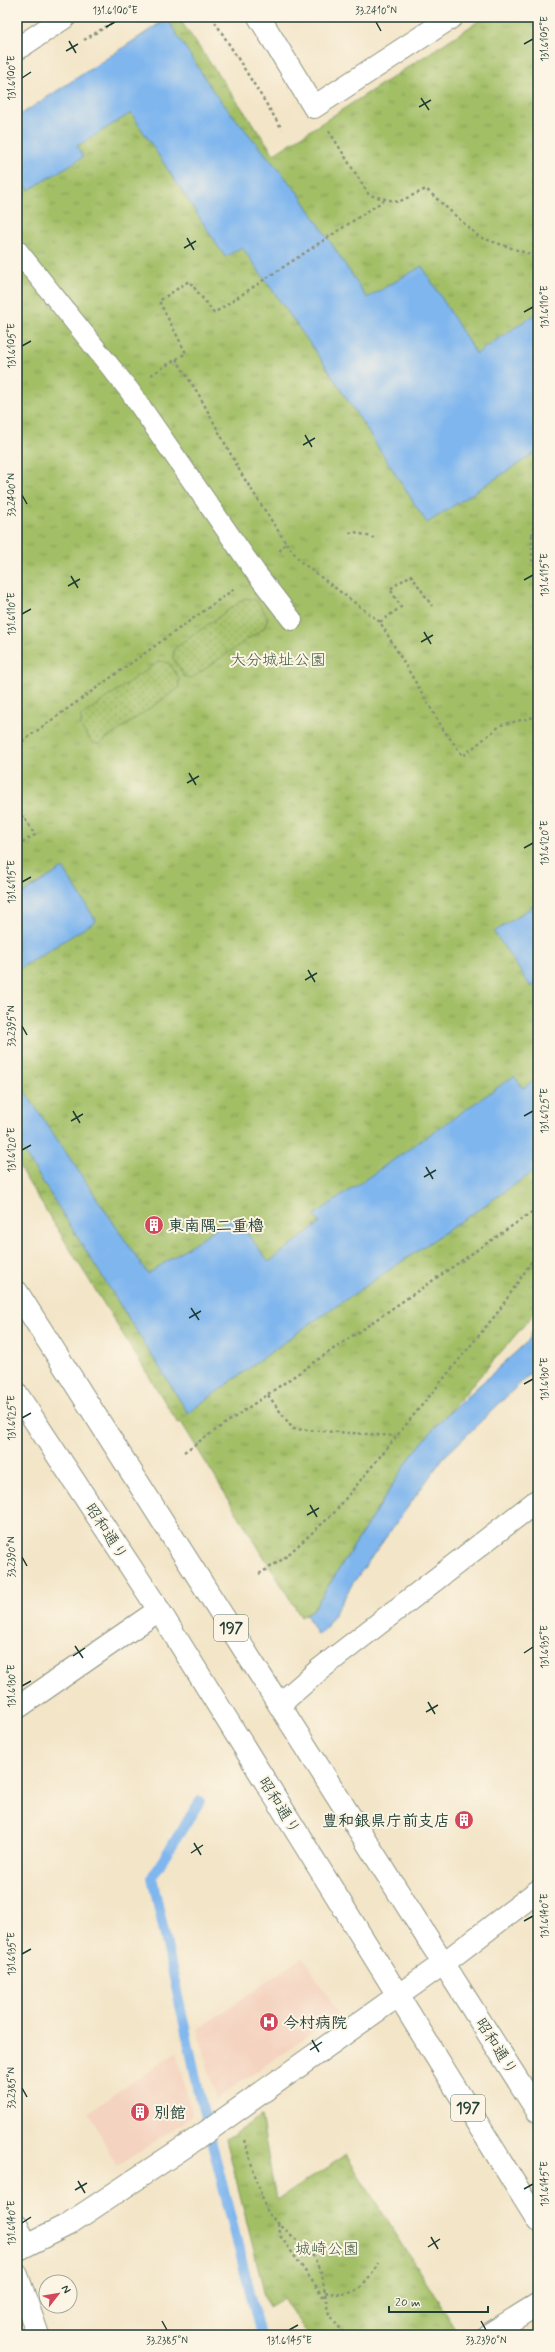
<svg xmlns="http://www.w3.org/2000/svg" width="555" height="2352" font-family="Mynerve,'Klee One',sans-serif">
<defs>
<pattern id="park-tufts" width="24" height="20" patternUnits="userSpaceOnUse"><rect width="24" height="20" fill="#a3bf66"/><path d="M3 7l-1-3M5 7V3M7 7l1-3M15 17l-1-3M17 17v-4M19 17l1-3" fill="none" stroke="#849c55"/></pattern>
<pattern id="garden-dots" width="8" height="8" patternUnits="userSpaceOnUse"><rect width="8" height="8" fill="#a3bf66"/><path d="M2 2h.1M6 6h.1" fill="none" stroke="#849c55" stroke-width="1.8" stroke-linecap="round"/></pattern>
</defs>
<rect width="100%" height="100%" fill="#fcf5e5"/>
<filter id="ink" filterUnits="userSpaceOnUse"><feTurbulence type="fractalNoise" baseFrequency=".025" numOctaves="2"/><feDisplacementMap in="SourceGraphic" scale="8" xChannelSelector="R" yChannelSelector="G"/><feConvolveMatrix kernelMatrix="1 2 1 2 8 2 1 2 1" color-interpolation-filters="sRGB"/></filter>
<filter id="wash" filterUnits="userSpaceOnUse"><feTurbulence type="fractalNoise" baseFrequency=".012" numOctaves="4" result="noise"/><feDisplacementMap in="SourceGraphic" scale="16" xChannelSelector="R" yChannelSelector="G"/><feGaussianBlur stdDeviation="0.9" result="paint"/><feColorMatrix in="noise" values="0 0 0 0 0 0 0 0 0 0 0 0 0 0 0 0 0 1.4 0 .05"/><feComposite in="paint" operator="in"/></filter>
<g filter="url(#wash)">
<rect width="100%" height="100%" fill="#f3e5c8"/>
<path fill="#f4d3c0" d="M303 1957 339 2015 216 2099 198 2029Z
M177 2052 192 2116 117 2167 89 2112Z"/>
<path fill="url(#park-tufts)" stroke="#617e4d" d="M169 17H178L274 154 485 17 538 18V1309L411 1456 313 1610 301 1617 181 1422 178 1423 17 1164V119Z
M261 2116 276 2200 346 2155 459 2334 308 2335 283 2298 268 2307 226 2139Z"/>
<path fill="url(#garden-dots)" stroke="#617e4d" d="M245 598 256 600 268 617 264 628 192 678 185 677 173 658 174 649Z
M159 661 169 663 179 678V688L99 744 92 743 81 727V716Z"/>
<path fill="#7fb6ee" stroke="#4f7a91" d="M167 19 215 94 299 194 367 298 422 266 476 354 538 312V451L427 523 325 365 242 247 225 257 131 113 77 146 83 157 29 190 17 173V117Z
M63 868 96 921 17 970V897Z
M538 903V982L531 987 494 932Z
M514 1076 523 1088 538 1078V1169L304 1328 188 1413 17 1141V1080L148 1274 234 1216 269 1262 320 1223 314 1215Z
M538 1321V1366L443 1458 353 1583 325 1629 317 1635 306 1614 313 1610 411 1456 440 1421 528 1341Z"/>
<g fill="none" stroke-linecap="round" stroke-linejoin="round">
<path stroke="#7fb6ee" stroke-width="10" d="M200 1801 152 1877 201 2101 261 2335"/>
</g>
</g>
<g filter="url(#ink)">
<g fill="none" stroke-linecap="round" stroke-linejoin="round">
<g stroke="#89917e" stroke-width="22">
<path id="lane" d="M17 250 129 390 256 573 292 620"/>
</g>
<g stroke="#89917e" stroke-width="24">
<path id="street" d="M259 17 314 107 452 17
M280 1704 319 1670 538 1500
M17 1708 159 1610
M17 2226 27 2245
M17 2250 67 2225 195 2140 444 1963 538 1891
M17 2275 38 2335
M488 2335 538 2304"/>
</g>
<g stroke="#89917e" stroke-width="24">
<path id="secondary" d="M17 49 65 17"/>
</g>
<g stroke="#89917e" stroke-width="24">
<path id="highway" d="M17 1292 538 2112
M17 1394 159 1610 538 2221"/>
</g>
<path stroke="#89917e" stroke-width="2.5" stroke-dasharray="3 3" stroke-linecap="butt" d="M212 17 282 129
M84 40 122 17
M329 131 369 195 398 202 426 189 479 237 535 256 538 254
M176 359 199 395 242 475 286 543 277 554
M151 375 186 353 159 301 189 281 214 313 386 199
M349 533 355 532 374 538
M532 535 538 512
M538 535H532V560L538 571
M286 543 301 562 380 622 443 729 463 756 501 725 538 716
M380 622 401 607 390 589 411 575 432 606
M17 745 234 589
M17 845 35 835 23 816
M268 1395 293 1429 395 1436
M184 1452 538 1208
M259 1574 283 1559 333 1514 498 1312 538 1252
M244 2140 267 2213 312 2254 322 2274 328 2312 345 2335
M278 2224 281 2237 325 2299
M325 2292C353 2299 366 2287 378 2263"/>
<use href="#lane" stroke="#fff" stroke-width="20"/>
<use href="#street" stroke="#fff" stroke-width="22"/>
<use href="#secondary" stroke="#fff" stroke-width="22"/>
<use href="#highway" stroke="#fff" stroke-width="22"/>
</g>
</g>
<path fill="none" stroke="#1f3d34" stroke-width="1.5" d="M376 22 381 31M106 27 115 22M69 41 76 53M524 44 533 39M66 51 78 44M22 78 31 72M421 98 429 110M419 107 431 100M187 238 194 250M184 248 196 241M524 312 533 307M22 346 31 341M305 435 312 447M303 445 315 438M22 495 27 504M71 576 78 588M524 580 533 575M68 586 80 579M22 614 31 609M424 632 431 644M421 642 433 635M189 773 196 785M187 783 199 776M524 848 533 843M22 882 31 877M308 970 315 982M305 980 317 973M22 1026 27 1035M73 1111 80 1123M524 1116 533 1111M71 1121 83 1114M22 1150 31 1145M426 1167 433 1179M424 1177 436 1170M191 1308 199 1320M189 1318 201 1311M524 1384 533 1379M22 1418 31 1413M310 1505 317 1517M307 1515 319 1508M22 1557 27 1566M75 1646 83 1658M524 1653 533 1647M73 1656 85 1648M22 1686 31 1681M428 1702 435 1714M426 1712 438 1705M194 1843 201 1855M191 1853 203 1845M524 1921 533 1916M22 1954 31 1949M312 2040 319 2052M310 2050 322 2042M22 2088 27 2097M78 2181 85 2193M524 2189 533 2184M75 2190 87 2183M22 2223 31 2217M431 2237 438 2249M428 2247 440 2239M162 2321 167 2330M481 2321 486 2330M289 2330 298 2325"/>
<defs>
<g id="building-disc" transform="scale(1)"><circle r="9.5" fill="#d1495b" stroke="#fcf5e5"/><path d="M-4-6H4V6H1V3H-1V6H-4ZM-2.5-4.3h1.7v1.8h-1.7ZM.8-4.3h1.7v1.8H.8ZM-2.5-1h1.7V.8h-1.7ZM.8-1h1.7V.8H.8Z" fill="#fff"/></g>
<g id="hospital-disc" transform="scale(1)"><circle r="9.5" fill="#d1495b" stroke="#fcf5e5"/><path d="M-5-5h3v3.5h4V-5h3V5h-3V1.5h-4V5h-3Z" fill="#fff"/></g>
</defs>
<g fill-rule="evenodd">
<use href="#building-disc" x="154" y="1225"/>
<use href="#building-disc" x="464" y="1820"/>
<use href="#hospital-disc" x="269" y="2022"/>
<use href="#building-disc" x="140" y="2112"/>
</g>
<g text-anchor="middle" stroke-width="4" stroke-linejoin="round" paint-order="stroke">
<g fill="#fcf5e5" stroke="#617469" stroke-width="1">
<rect x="214" y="1615" width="34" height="26" rx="3"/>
<rect x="451" y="2095" width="34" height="26" rx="3"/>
</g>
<g font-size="15" font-weight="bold" fill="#1f3d34">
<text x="231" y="1633">197</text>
<text x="468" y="2113">197</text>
</g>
<g font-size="16" fill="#405e40" stroke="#fcf5e5">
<text x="278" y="665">大分城址公園</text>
<text x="327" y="2254">城崎公園</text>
</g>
<g font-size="16" font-weight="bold" fill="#1f3d34" stroke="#fcf5e5" text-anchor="start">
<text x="168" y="1231">東南隅二重櫓</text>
<text x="450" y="1826" text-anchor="end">豊和銀県庁前支店</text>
<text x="283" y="2028">今村病院</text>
<text x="154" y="2118">別館</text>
</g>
<g font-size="16" fill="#1f3d34" stroke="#fcf5e5">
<text transform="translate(107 1531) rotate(57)" y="6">昭和通り</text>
<text transform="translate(280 1805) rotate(58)" y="6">昭和通り</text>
<text transform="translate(497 2046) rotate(58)" y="6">昭和通り</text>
</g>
</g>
<rect width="555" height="2352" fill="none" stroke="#fcf5e5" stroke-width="44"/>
<g transform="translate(58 2294) rotate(59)"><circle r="19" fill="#fcf5e5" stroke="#a4ab9e"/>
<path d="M0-3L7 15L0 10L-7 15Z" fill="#d1495b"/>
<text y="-6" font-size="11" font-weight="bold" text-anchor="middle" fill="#1f3d34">N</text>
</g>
<path d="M389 2306v6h99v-6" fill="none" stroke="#1f3d34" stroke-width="2"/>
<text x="395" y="2306" font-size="12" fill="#1f3d34" stroke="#fcf5e5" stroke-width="3" paint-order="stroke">20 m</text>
<rect x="22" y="22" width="511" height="2308" fill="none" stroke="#1f3d34" stroke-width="1.5"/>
<g font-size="10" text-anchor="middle" fill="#1f3d34">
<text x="115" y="14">131.6100°E</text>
<text x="376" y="14">33.2410°N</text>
<text transform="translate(544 39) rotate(-90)" y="4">131.6105°E</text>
<text transform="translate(11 78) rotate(-90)" y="4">131.6100°E</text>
<text transform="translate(544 307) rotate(-90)" y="4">131.6110°E</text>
<text transform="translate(11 346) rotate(-90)" y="4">131.6105°E</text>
<text transform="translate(11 495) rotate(-90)" y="4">33.2400°N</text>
<text transform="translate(544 575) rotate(-90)" y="4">131.6115°E</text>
<text transform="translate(11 614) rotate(-90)" y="4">131.6110°E</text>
<text transform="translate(544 843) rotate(-90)" y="4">131.6120°E</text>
<text transform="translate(11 882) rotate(-90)" y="4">131.6115°E</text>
<text transform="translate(11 1026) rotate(-90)" y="4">33.2395°N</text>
<text transform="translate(544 1111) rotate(-90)" y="4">131.6125°E</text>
<text transform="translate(11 1150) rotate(-90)" y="4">131.6120°E</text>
<text transform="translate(544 1379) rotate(-90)" y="4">131.6130°E</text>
<text transform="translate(11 1418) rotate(-90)" y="4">131.6125°E</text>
<text transform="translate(11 1557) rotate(-90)" y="4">33.2390°N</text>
<text transform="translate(544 1647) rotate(-90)" y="4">131.6135°E</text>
<text transform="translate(11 1686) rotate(-90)" y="4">131.6130°E</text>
<text transform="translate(544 1916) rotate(-90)" y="4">131.6140°E</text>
<text transform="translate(11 1954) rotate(-90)" y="4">131.6135°E</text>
<text transform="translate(11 2088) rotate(-90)" y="4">33.2385°N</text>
<text transform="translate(544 2184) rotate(-90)" y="4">131.6145°E</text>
<text transform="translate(11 2223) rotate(-90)" y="4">131.6140°E</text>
<text x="167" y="2344">33.2385°N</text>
<text x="289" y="2344">131.6145°E</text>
<text x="486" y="2344">33.2390°N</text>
</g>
</svg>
